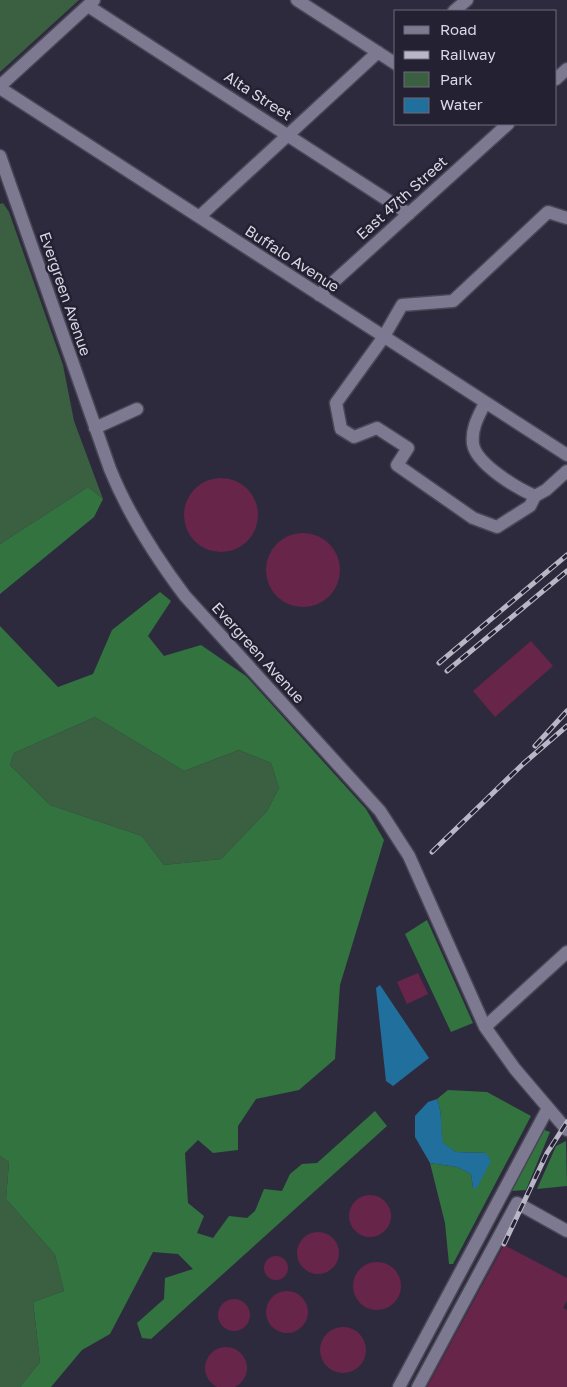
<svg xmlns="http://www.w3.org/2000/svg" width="567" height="1387" font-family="'Golos Text',sans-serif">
<rect width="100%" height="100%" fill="#2e2a3e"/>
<path fill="#3b5f41" d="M0 0H79L0 72Z
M3 203 9 212 63 365 74 421 103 499 88 487 0 544V204Z
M95 717 184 771 239 750 271 763 279 788 267 811 221 859 164 865 142 836 50 805 10 765 14 753Z
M0 1156 9 1162 6 1199 55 1255 64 1291 33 1302 40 1362 20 1387H0Z"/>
<path fill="#327340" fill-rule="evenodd" d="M88 487 103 499 94 517 0 594V544Z
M160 592 171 601 148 636 164 656 201 645 246 676 366 809 384 840 340 985 335 1059 299 1090 256 1099 238 1126V1150L213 1153 198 1140 185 1153 188 1203 204 1216 197 1233 213 1238 229 1216 247 1218 255 1211 264 1189 282 1191 290 1174 302 1164 317 1163 375 1111 387 1126 151 1339 142 1338 137 1323 164 1299 165 1278 193 1269 178 1254 153 1252 110 1334 82 1350 51 1387H20L40 1362 33 1302 64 1291 55 1255 6 1199 9 1162 0 1156V626L58 687 93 674 112 630ZM95 717 184 771 239 750 271 763 279 788 267 811 221 859 164 865 142 836 50 805 10 765 14 753Z
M427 920 473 1023 451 1032 405 934Z
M448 1090 487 1092 531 1116 453 1264H449L445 1223 430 1163 457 1167 471 1174 473 1188 486 1153 456 1152 442 1143C440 1128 443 1114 437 1099Z
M544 1130 550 1132 526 1190 512 1191Z
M566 1141 567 1186 537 1189 556 1146Z"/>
<path fill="#216f9d" d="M380 985 429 1058 393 1086 386 1081 376 988Z
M437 1099C443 1114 440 1128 443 1143L456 1152 486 1153 491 1161 476 1189 473 1188 471 1174 457 1167 430 1163 415 1137V1116L428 1102Z"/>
<path fill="#67254a" d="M184 515a37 37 0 1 1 74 0a37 37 0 1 1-74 0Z
M266 570a37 37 0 1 1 74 0a37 37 0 1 1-74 0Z
M531 641 553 666 495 717 473 691Z
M418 973 428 994 407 1004 397 982Z
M349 1216a21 21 0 1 1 42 0a21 21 0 1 1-42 0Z
M297 1253a21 21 0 1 1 42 0a21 21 0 1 1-42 0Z
M504 1245 567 1278V1301L563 1308 567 1310V1387H427Z
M264 1268a12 12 0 1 1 24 0a12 12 0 1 1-24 0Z
M353 1286a24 24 0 1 1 48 0a24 24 0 1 1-48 0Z
M266 1312a21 21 0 1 1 42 0a21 21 0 1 1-42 0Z
M218 1315a16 16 0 1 1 32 0a16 16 0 1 1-32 0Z
M320 1350a23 23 0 1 1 46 0a23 23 0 1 1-46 0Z
M205 1368a21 21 0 1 1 42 0a21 21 0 1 1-42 0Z"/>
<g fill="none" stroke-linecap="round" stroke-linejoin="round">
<g stroke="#494656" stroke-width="15">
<path id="minor" d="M297 0 396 64
M88 6 409 214
M454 11 467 0
M556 79 567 69
M0 86 94 0
M0 88 567 455
M0 156 110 469C129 516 155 556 185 596L380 811 409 856 485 1027 515 1069 567 1130
M199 217 378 52
M319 295 508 124
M485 403C478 417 471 429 473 444 476 464 518 489 535 496L546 490 567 471
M95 428 137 409
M535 496 530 506 497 527 473 518 397 465 408 448 377 428 354 437 341 429 336 403 383 338 402 305 453 301 548 212 567 218
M485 1027 567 952
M399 1387 548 1108
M418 1387 517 1203 567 1231"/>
</g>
<use href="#minor" stroke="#7d7990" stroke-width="12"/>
<g stroke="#b9b7c6" stroke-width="5">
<path id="rail" d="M439 663 567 555
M447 671 567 571
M535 746 567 711
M432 852 523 764 567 726
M504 1244 547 1153 567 1122"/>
</g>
<use href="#rail" stroke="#242133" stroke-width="3" stroke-dasharray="9" stroke-linecap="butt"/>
</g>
<g text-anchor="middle" stroke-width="5" stroke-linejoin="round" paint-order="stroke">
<g font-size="15" fill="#d9d8e5" stroke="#242133">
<text transform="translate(258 96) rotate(33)" y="5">Alta Street</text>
<text transform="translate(402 198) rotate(-42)" y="5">East 47th Street</text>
<text transform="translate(292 259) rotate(33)" y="5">Buffalo Avenue</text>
<text transform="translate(65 294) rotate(71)" y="5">Evergreen Avenue</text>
<text transform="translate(258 653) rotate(48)" y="5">Evergreen Avenue</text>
</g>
</g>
<rect x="394" y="10" width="162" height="115" fill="#242133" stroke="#6c6a7a"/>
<rect x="404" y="26" width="25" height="8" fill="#7d7990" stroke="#6c6a7a"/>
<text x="440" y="35" font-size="15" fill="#d9d8e5">Road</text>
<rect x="404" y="51" width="25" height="8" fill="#b9b7c6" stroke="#6c6a7a"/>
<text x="440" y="60" font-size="15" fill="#d9d8e5">Railway</text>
<rect x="404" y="72" width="25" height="15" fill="#3b5f41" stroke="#6c6a7a"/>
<text x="440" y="85" font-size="15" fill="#d9d8e5">Park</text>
<rect x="404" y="98" width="25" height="15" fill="#216f9d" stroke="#6c6a7a"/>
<text x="440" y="110" font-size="15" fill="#d9d8e5">Water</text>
</svg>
